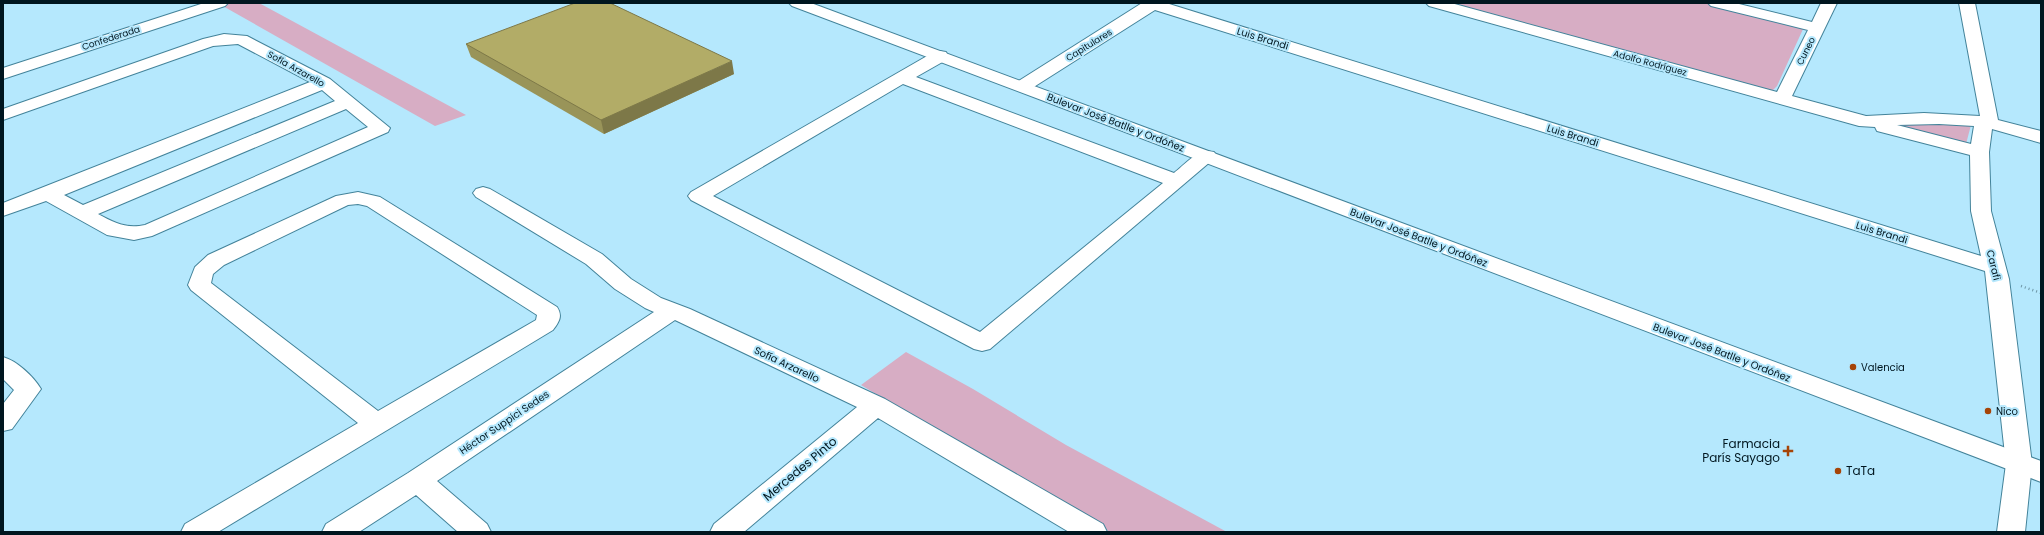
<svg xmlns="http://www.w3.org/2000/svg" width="2044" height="535" font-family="Poppins,sans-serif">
<rect width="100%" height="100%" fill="#b5e8fd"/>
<path fill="#d7adc4" d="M228 3H259L466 115 435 126 221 5Z
M1445 3H1707L1804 27 1777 86 1772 91Z
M1887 122 1971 125 1966 144 1962 145Z
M906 352 973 389 1066 445 1227 532H1110L955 442 861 385Z"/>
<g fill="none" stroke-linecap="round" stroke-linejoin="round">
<g stroke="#43839a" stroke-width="2">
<path id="minor" d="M204 3H228L225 6 3 79V68Z
M1142 3H1166L1981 256 1971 211 1970 155 1877 131 1875 127 1859 126 1429 6 1426 3H1451L1777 92 1808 30 1711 6 1708 3H1735L1812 22 1821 3H1837L1792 96 1866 116 1924 113 1980 116 1959 3H1975L1998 120 2041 131V143L1992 129 1989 152 1991 211 2009 279 2032 464 2025 532H1997L2006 464 1985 271 1155 10 1029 90 1023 91 1017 90 1014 86 1017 82ZM1939 124 1974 126 1971 144 1897 125Z
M224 34 247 36 330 79 390 128 388 132 152 236 134 240 107 235 46 201 3 216V203L310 82 238 44 213 46 3 120V109L203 39ZM322 90 335 101 83 205 64 195ZM346 109 368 127 145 225C126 229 115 223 98 214Z
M940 51 946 52 948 56 946 60 916 77 1174 173C1186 164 1198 148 1214 152L1217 156 990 349 982 351 974 349 691 200 688 196 691 192 934 52ZM903 84 1163 183 980 332 713 196Z
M483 187 490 189 602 254 631 279 661 298 690 309 885 399 1103 524 1107 532H1069L878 418 744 532H710L714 524 857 407 675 320 437 481 487 524 491 532H458L416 495 359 532H322L326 524 408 473 654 312 645 308 615 289 586 264 476 197 473 193 476 189Z
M358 192 380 197 557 307C563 316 559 322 553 330L218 532H181L185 524 358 423 191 290 188 285 195 267 208 255 336 196ZM358 204 367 206 537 315 536 320 378 411 211 283 213 274 224 265 348 205Z
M3 357C17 361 33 376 41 389L12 429 3 431V404L14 390 3 379Z"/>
</g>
<g stroke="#43839a" stroke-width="2">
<path id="major" d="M789 3H811L2041 461V482L1044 101 792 6Z"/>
</g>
<path stroke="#6d95a5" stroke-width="2.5" stroke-dasharray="1 3" stroke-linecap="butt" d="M2021 286 2041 293"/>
<use href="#minor" fill="#fff" fill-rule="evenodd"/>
<use href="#major" fill="#fff" fill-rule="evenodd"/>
</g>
<path fill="#999459" d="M466 44 734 74 604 134 471 57Z"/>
<path fill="#7d7848" d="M732 61 734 74 604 134 601 120Z"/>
<path fill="#b2ac67" stroke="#7d7848" d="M575 3H610L732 61 601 120 466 44Z"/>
<g fill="#a64407" stroke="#b5e8fd" stroke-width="1.5">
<circle cx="1853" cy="367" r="4"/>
<circle cx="1988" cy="411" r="4"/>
<path d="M1786 445h4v4h4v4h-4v4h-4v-4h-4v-4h4z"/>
<circle cx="1838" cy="471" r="4"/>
</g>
<g text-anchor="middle" stroke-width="4" stroke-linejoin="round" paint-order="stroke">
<g font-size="9" fill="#00161f" stroke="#b5e8fd">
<text transform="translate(111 38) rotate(-18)" y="3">Confederada</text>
<text transform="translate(1089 45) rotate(-32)" y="3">Capitulares</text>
<text transform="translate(1806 51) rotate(-63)" y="3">Cuneo</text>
<text transform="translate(1650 63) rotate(15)" y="3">Adolfo Rodríguez</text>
<text transform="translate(296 69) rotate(29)" y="3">Sofía Arzarello</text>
</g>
<g font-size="10" fill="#00161f" stroke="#b5e8fd">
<text transform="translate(1263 38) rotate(17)" y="4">Luis Brandi</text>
<text transform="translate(1116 122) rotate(21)" y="4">Bulevar José Batlle y Ordóñez</text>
<text transform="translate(1573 135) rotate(17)" y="4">Luis Brandi</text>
<text transform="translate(1882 232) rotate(17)" y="4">Luis Brandi</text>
<text transform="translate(1419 237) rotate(21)" y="4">Bulevar José Batlle y Ordóñez</text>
<text transform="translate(1994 265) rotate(76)" y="4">Carafi</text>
<text transform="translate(1722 352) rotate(21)" y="4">Bulevar José Batlle y Ordóñez</text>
<text transform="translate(787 364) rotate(25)" y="4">Sofía Arzarello</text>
<text transform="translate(504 422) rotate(-34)" y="4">Héctor Suppici Sedes</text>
</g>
<g font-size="10" fill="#00161f" stroke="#b5e8fd" text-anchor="start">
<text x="1861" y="371">Valencia</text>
<text x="1996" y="415">Nico</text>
</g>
<g font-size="12" fill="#00161f" stroke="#b5e8fd" text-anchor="end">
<text x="1780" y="448">Farmacia<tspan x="1780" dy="14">París Sayago</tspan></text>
<text x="1846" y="475" text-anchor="start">TaTa</text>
</g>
<g font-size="12" fill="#00161f" stroke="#b5e8fd">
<text transform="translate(800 469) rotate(-40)" y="4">Mercedes Pinto</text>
</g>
</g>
<rect width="2044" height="535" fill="none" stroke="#00161f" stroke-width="8"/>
</svg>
